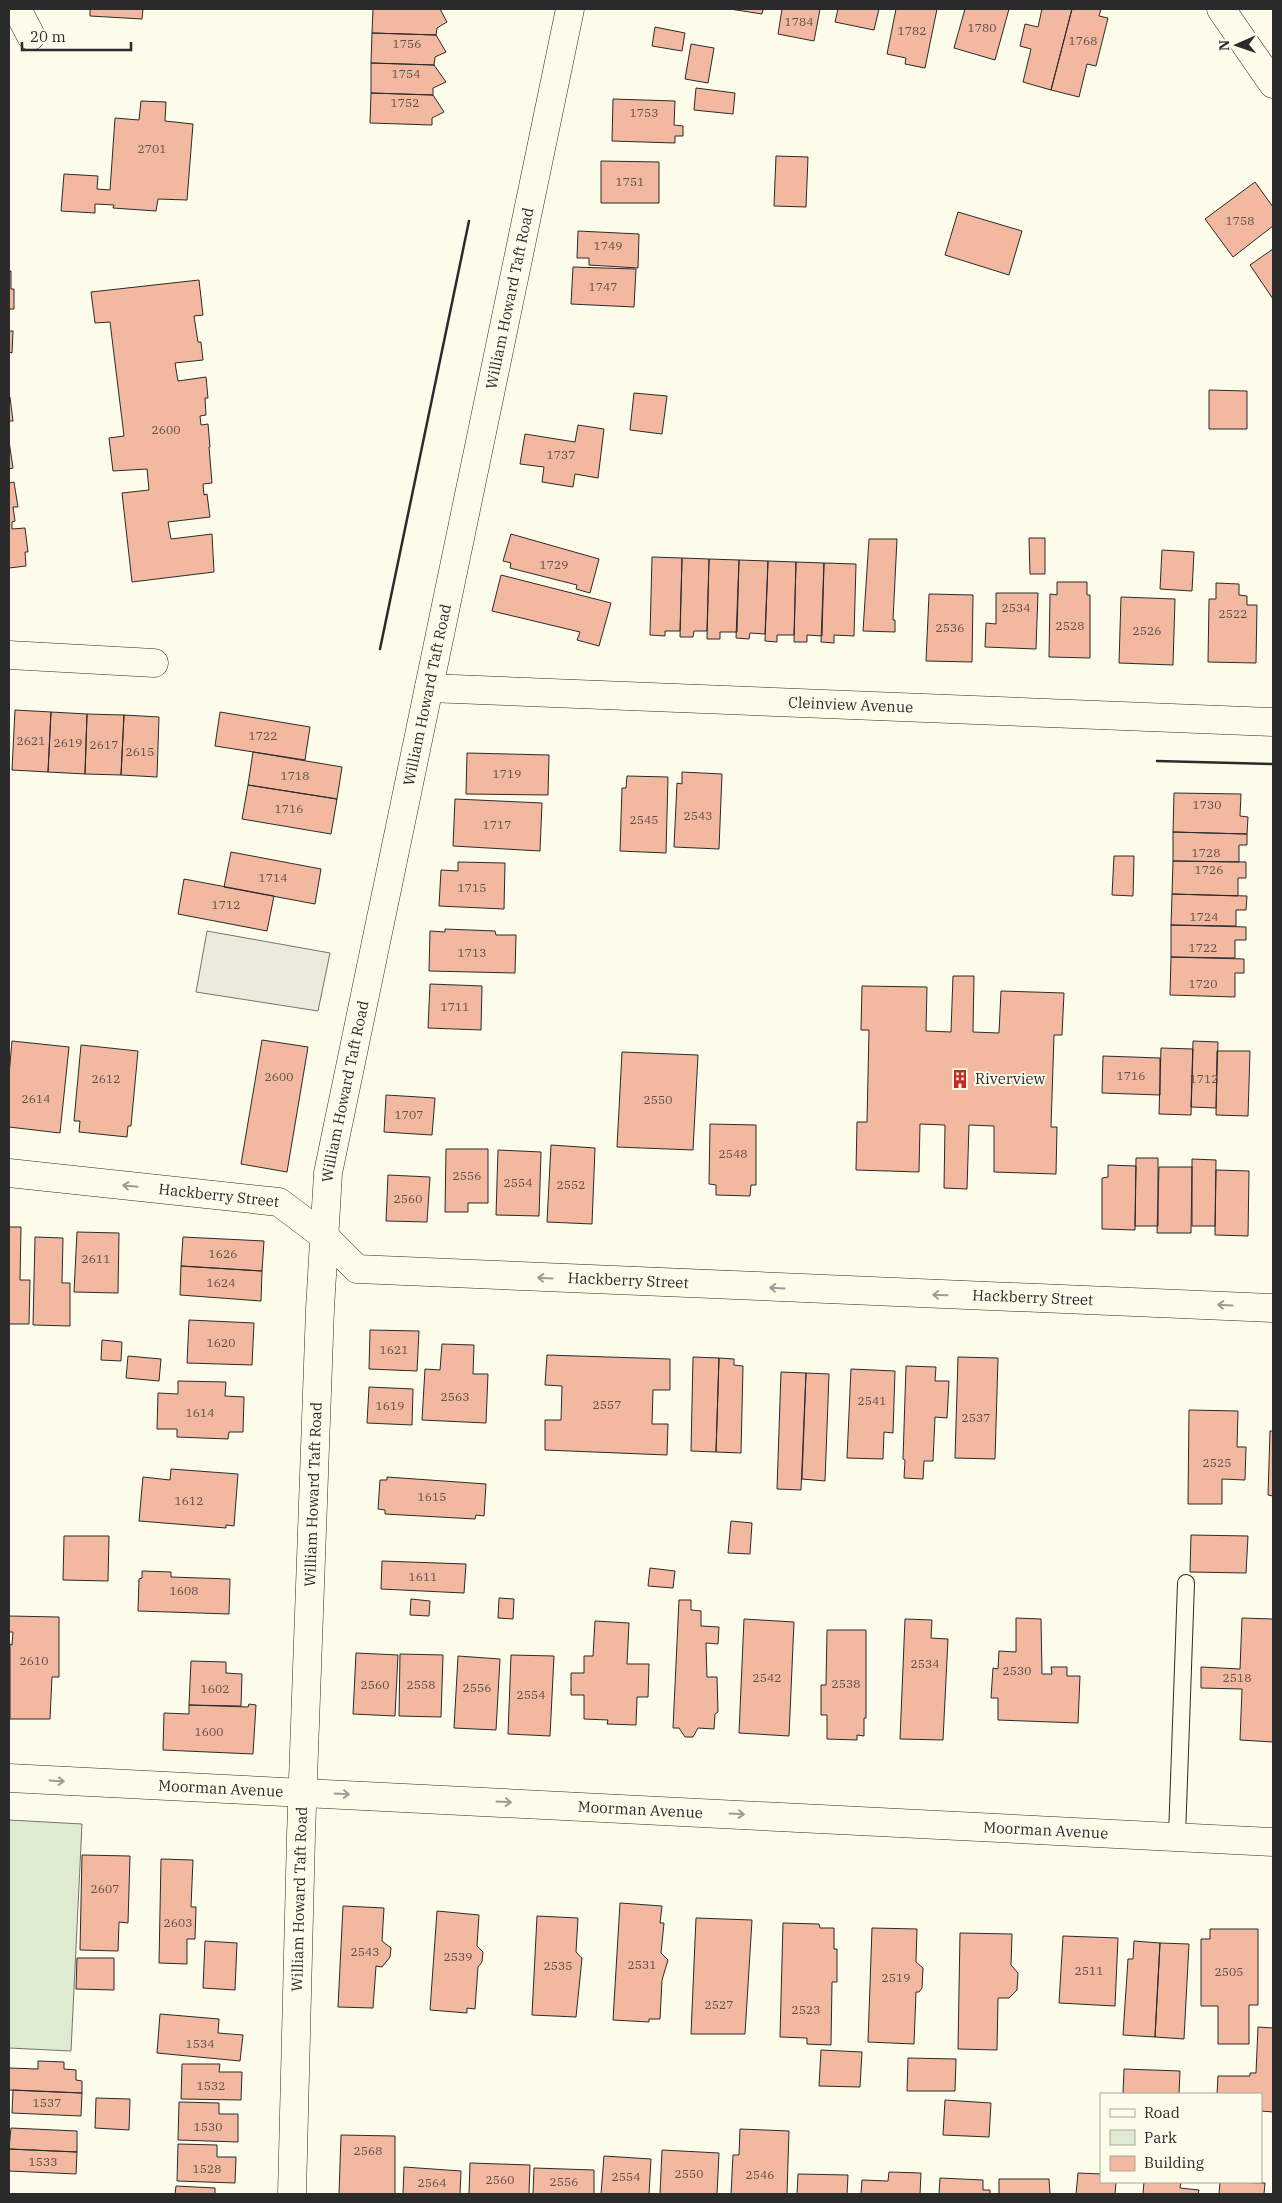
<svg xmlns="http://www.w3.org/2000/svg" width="1282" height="2203" font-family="'IBM Plex Serif',serif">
<rect width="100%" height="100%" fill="#fdfbea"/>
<path fill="#deebd1" stroke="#74746e" d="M9 1820 82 1824 71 2051 9 2048Z"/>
<path fill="#eceadb" stroke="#74746e" d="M207 931 330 953 318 1011 196 992Z"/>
<path fill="#f2b8a0" stroke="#2b2b2b" d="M90 9H143L142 19 90 16Z
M373 9H440L447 22 437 28 436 35 372 33Z
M730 9H763L762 14Z
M782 9H820L814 41 778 34Z
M838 9H879L874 30 835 22Z
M896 9H937L925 68 905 64 906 58 887 54Z
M965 9H1009L995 60 954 48Z
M1042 9H1072L1051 90 1023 82 1031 49 1020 46 1025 24 1038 27Z
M1072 9H1101L1099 16 1108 18 1096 66 1087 64 1079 97 1051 90Z
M655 27 685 33 682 51 652 46Z
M372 33 436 35 446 52 435 57 434 65 371 63Z
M691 44 714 48 708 83 685 79Z
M371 63 434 65 446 82 433 88V95L371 93Z
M696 88 735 93 733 114 694 110Z
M371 93 433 95 444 112 432 118V125L370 123Z
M613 99 675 101 674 125 683 126V136H675V143L612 141Z
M141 101 166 102 165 121 193 124 187 200 158 199 156 211 113 208 114 205 95 204V213L61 211 64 174 98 176 97 189 110 190 115 118 139 120Z
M776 156 808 157 806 207 774 206Z
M601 161 659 162V203H601Z
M1255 182 1273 207V226L1233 257 1205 219Z
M958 212 1022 231 1009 275 945 255Z
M578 231 639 234 638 268 589 265V258H577Z
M1273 249V299L1250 265Z
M573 267 636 269 634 307 571 304Z
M9 271H11V289H14V309H9Z
M199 280 203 315 194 316 198 342H201L203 360 175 363 178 381 206 377 208 398H205L206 415 200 416 201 425 208 424 210 447H209L212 483 203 484 204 495 207 494 210 517 168 522 171 539 212 534 214 572 132 582 122 493 149 490 147 469 113 471 109 438 124 436 110 322 95 323 91 292Z
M9 331H13L12 353 9 352Z
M1209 390 1247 391V429H1209Z
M634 393 667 396 662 434 630 430Z
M10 397 13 421H9V398Z
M578 425 604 429 598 478 575 474 573 487 542 482 544 467 520 464 525 434 575 442Z
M9 441 13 468 9 469Z
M14 482 18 507H13L15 521 12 522V529L25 528 28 552H25L26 566 9 568V483Z
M511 534 599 559 590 593 576 589 577 585 510 568 511 563 503 561Z
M1029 538H1045V574H1030Z
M869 539H897L893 620H895V632L863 631Z
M1162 550 1194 552 1192 591 1160 589Z
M652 557 682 558 680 631H665V636L650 635Z
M682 558 709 559 707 631H694L693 637H680Z
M709 559 739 560 737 632H720V639H707Z
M739 560 768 561 765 634 750 633 749 639 736 638Z
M768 561 796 562 794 635H777V642L765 641Z
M796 562 824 563 822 636 807 635V642H794Z
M824 563 856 564 854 636 834 635V643L821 642Z
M501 575 611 603 599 646 577 640 580 632 492 611Z
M1057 582H1087V595H1090V658L1049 657 1050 594 1057 595Z
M1216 583 1239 584V595L1247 596V605H1257L1256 663 1208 662 1209 599H1216Z
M996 593H1038L1036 649 985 647 986 623 996 624Z
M929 594 973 595 972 662 926 661Z
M1121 597 1175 599 1173 665 1119 663Z
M15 710 51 712 48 772 12 770Z
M51 712 87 714 85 774 48 772Z
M220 712 310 727 305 760 215 746Z
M87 714 124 715 121 775 85 774Z
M124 715 159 717 157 777 121 775Z
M253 752 342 767 337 799 248 785Z
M467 753 549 755 548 795 466 794Z
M682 772 722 774 719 849 674 847 677 783 682 784Z
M627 776 668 777 666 853 620 851 622 788H626Z
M248 785 337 799 331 834 242 819Z
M1174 793 1241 794 1240 816 1248 817 1247 834 1173 832Z
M455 799 542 803 540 851 453 846Z
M1173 832 1247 834V845H1239V862L1173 861Z
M231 852 321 869 315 904 224 887Z
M1114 856H1134L1133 896 1112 895Z
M1173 861 1246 862V878H1238V896L1172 894Z
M458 862 505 863 504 909 439 906 441 870 458 871Z
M184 879 274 896 267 931 178 914Z
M1172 894 1247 896 1246 910H1236V926L1171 925Z
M1171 925 1246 927V940H1235V958L1171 957Z
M445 929 495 931 496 935H516L515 973 429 971 430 931 445 932Z
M1171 957 1244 959V973H1235V997L1170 995Z
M953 976H974L973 1032 999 1033 1001 991 1064 993 1062 1035H1054L1051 1127H1057L1056 1174 994 1172V1126L969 1125 967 1189 944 1188 945 1125 920 1124 919 1172 856 1170 857 1122H867L869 1030H861L862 986 927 987 926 1031 951 1032Z
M430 984 482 986 481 1030 428 1028Z
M262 1040 308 1047 287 1172 241 1164Z
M12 1041 69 1047 60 1133 9 1127V1075Z
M1193 1041 1218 1042 1216 1108 1191 1107Z
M81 1045 138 1051 131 1126H128L127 1137 79 1132 80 1121H74Z
M1161 1048 1193 1049 1191 1115 1159 1114Z
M1217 1051H1250L1248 1116 1216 1115Z
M622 1052 698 1055 693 1150 617 1147Z
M1103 1056 1160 1058V1095L1102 1093Z
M386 1095 435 1098 432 1135 384 1132Z
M710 1124 756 1125V1185H751L750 1196 716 1195V1185L709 1184Z
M551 1145 595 1148 592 1224 547 1222Z
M446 1149H488V1203H468V1212H445Z
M498 1150 541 1152 539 1216 496 1215Z
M1136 1158H1158V1226H1135Z
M1192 1159 1216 1160 1215 1226H1192Z
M1108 1165 1136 1166 1135 1230 1102 1229V1178L1108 1177Z
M1159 1167H1192L1191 1233H1157Z
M1216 1170 1249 1171 1248 1236 1215 1235Z
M388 1175 430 1177 427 1222 386 1221Z
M9 1227H21L20 1280H30L29 1324H9Z
M77 1232 119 1233 118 1293 74 1292Z
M35 1237 63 1238 62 1283H70V1326L33 1325Z
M183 1237 264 1241 262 1271 181 1266Z
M181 1266 262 1271 261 1301 180 1295Z
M189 1320 254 1323 252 1365 187 1363Z
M370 1330 419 1331 417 1371 369 1369Z
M102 1340 122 1342 121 1361 101 1360Z
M442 1344 474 1345 473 1374H488L486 1423 422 1420 425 1369 440 1370Z
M547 1355 670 1359V1390H653L652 1424H668L667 1455 545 1450V1420H561L562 1386 545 1385Z
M128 1356 161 1359 159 1381 126 1378Z
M693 1357 719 1358 716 1452 691 1451Z
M958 1357 998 1358 995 1459 955 1458Z
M719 1358 734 1359V1365L743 1366 741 1453 716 1452Z
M906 1366 936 1367 935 1381H949L947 1418 935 1417 933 1461H924L923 1479 904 1478 905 1460 903 1459Z
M851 1369 895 1371 893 1433 884 1432 883 1459 847 1458Z
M781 1372 806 1373 801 1490 777 1489Z
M806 1373 829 1374 825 1481 802 1479Z
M178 1381 226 1382 225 1396 244 1397 243 1432H229L228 1439 177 1437V1429H157L158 1393 178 1394Z
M369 1387 413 1389 412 1425 367 1423Z
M1189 1410 1238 1411 1237 1447H1246L1245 1480 1222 1479V1504H1188Z
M1270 1431H1273V1496L1268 1495Z
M171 1469 238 1474 234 1526 226 1525V1528L139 1521 143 1477 170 1480Z
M387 1477 486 1484 484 1516 476 1515 475 1519 385 1514V1510L378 1509 380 1480H387Z
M731 1521 752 1523 750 1554 728 1553Z
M1191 1535 1248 1536 1246 1573 1190 1572Z
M64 1536H109L108 1581 63 1580Z
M382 1561 466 1564 464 1593 381 1589Z
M650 1568 675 1571 673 1588 648 1586Z
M142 1571 171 1572V1577L230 1579 229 1614 138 1611 139 1579 142 1578Z
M499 1598 514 1599 513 1619 498 1618Z
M411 1599 430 1601 429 1616 410 1615Z
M679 1600H691V1610L701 1611V1626L719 1627 718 1644 706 1643 707 1677H717L718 1712 715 1714 714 1729 698 1728 693 1737H685L679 1728H673Z
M9 1616 59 1617V1677H52L50 1719H10V1644L12 1645 13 1632H9Z
M1016 1618 1041 1619 1042 1674H1052L1051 1667H1067V1676H1080L1078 1723 998 1720V1698H991L993 1668 998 1669 999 1651 1016 1652Z
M1242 1618 1273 1619V1742L1240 1740 1242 1689 1201 1688V1667L1240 1669Z
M744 1619 794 1622 789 1736 739 1733Z
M905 1619 932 1620 931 1638 948 1639 943 1740 900 1739Z
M595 1621 629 1623 627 1664H649L648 1697H637L636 1725 607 1724 608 1720 584 1719V1695H571V1673H584V1656H593Z
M827 1630H866V1718H864V1736L857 1735V1740L827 1739V1715H821V1685H826Z
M356 1653 398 1655 395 1716 353 1714Z
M400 1654 443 1655 441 1717 399 1716Z
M511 1655 554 1656 550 1736 508 1734Z
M458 1656 500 1659 496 1730 454 1728Z
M191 1661 226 1662V1673L242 1674 241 1706 189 1705Z
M249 1704 256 1705 253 1754 163 1750 164 1713 189 1714V1705L248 1707Z
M82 1855 130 1856 128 1923 119 1922 118 1951 80 1950Z
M161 1859 193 1860 191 1907H196L195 1939H187V1964L159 1963Z
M620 1903 662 1906 660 1923H664L661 1953 668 1960 662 1980 660 2019H649V2022L613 2020Z
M343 1906 384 1908 382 1941 391 1948 390 1957 382 1967 376 1966 373 2008 338 2007Z
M437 1911 479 1915 477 1946 483 1952 482 1962 478 1967 475 2009 467 2008V2013L430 2010Z
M537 1916 578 1918 576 1952 582 1958 576 2017 532 2015Z
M696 1918 752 1920 745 2034H691Z
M783 1923 819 1924 820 1928H834V1949H837V1982H832L831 2045 807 2044V2038L780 2037Z
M872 1928 917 1929 916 1962 923 1968 922 1988 919 1992H916L914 2044 868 2042Z
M1210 1929H1258V2005H1249V2044H1218V2006H1201V1939H1210Z
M960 1933 1012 1934 1011 1965 1018 1973 1017 1990 1009 1998H998L997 2050 958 2049Z
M1063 1936 1118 1938 1115 2006 1059 2003Z
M205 1941 237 1943 235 1990 203 1988Z
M1134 1941 1160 1943 1155 2037 1123 2035 1128 1959H1133Z
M1160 1943 1189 1944 1184 2039 1155 2037Z
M77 1958H114V1990L76 1989Z
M160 2014 219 2019 218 2033 243 2035 240 2061 157 2053Z
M1258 2027 1273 2028V2112L1261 2111V2094H1217L1218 2076H1250V2073H1256Z
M821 2050 862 2052 860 2087 819 2086Z
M908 2058 956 2059 955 2091H907Z
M38 2061 64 2062V2069L76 2070V2080L82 2081V2093L9 2090V2068L38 2069Z
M182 2064H220L219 2072H242L241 2100 181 2099Z
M1124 2069 1180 2071 1179 2094H1123Z
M13 2090 82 2093 81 2116 12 2113Z
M96 2098 130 2099 129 2130 95 2128Z
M945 2100 991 2103 989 2137 943 2135Z
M179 2102 219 2103V2114H238V2142L178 2140Z
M11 2128 77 2131V2152L9 2149Z
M740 2129 789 2131 787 2194H731L733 2155H739Z
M341 2135 395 2136V2194H339Z
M178 2144 217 2145V2157H236L235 2183 177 2181Z
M9 2149 77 2152 76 2174 9 2171Z
M662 2150 719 2153 717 2194H660Z
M604 2156 651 2159 649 2194H601Z
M470 2163 530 2165 529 2194H469Z
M404 2167 461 2171 460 2194H403Z
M534 2168 594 2170V2194H533Z
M889 2172 921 2173 920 2194H861L862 2180 888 2181Z
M1078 2173 1101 2174V2182H1116L1115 2194H1076Z
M798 2174 848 2175 847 2194H797Z
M940 2178 983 2180V2190H990V2194H939Z
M999 2179H1049L1050 2194H999Z
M1144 2182H1181L1180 2188 1199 2190 1198 2194H1143Z
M1220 2182 1265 2183 1264 2194H1219Z
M176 2186 215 2188V2194H175Z"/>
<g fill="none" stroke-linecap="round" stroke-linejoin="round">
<g stroke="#2b2b2b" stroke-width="18">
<path id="service" d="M1177 1836 1186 1583"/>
</g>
<g stroke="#2b2b2b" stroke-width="29">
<g id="minor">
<path d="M17 9 31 36"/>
<path d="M9 655 154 663"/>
<path id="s1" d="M429 688 1273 722"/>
<path id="s2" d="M9 1173 279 1202 324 1236 357 1269 1273 1308"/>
<path id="s3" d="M9 1778 1273 1842"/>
</g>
</g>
<g stroke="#2b2b2b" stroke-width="29">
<g id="tertiary">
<path d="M1221 9 1273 84"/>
<path id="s4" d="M292 2194 301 1835 320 1309 328 1173 570 9"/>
</g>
</g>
<use href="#service" stroke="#fdfbea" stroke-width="16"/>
<use href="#minor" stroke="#fdfbea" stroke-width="28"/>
<use href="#tertiary" stroke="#fdfbea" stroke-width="28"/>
<path stroke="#2b2b2b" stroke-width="2.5" d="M380 649 469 221
M1157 761 1273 764"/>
</g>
<defs><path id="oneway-shaft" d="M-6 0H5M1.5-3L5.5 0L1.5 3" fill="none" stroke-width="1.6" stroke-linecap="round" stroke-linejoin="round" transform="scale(1.25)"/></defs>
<g stroke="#9e9d94">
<use href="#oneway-shaft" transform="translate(130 1186) rotate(-174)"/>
<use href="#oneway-shaft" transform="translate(545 1278) rotate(-177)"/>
<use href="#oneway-shaft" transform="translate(777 1288) rotate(-177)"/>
<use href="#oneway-shaft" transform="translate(940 1295) rotate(-178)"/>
<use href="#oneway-shaft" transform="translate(1225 1305) rotate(-177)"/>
<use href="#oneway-shaft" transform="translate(57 1781) rotate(4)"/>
<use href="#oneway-shaft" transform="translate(342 1794) rotate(3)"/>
<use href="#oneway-shaft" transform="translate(504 1802) rotate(3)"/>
<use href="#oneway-shaft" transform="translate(737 1814) rotate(3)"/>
</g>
<defs>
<g id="building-bare" transform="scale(1.5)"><path d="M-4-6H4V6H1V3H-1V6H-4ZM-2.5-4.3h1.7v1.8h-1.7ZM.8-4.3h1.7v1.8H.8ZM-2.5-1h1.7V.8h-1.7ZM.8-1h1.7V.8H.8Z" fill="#c62828" stroke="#fdfbea" stroke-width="2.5" paint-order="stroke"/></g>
</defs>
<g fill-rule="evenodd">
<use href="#building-bare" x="960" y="1079"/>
</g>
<g text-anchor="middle" stroke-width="4" stroke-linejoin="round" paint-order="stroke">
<g font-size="12" fill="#5d4e48">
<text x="799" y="26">1784</text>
<text x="982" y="32">1780</text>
<text x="912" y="35">1782</text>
<text x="1083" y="45">1768</text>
<text x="407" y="48">1756</text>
<text x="406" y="78">1754</text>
<text x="405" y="107">1752</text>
<text x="644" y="117">1753</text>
<text x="152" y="153">2701</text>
<text x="630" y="186">1751</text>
<text x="1240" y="225">1758</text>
<text x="608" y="250">1749</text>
<text x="603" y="291">1747</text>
<text x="166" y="434">2600</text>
<text x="561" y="459">1737</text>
<text x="554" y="569">1729</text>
<text x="1016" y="612">2534</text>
<text x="1233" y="618">2522</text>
<text x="1070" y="630">2528</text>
<text x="950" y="632">2536</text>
<text x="1147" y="635">2526</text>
<text x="263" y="740">1722</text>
<text x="31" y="745">2621</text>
<text x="68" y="747">2619</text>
<text x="104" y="749">2617</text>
<text x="140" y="756">2615</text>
<text x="507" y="778">1719</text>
<text x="295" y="780">1718</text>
<text x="1207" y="809">1730</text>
<text x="289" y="813">1716</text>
<text x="698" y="820">2543</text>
<text x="644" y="824">2545</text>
<text x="497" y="829">1717</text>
<text x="1206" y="857">1728</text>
<text x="1209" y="874">1726</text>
<text x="273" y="882">1714</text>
<text x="472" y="892">1715</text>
<text x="226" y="909">1712</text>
<text x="1204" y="921">1724</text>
<text x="1203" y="952">1722</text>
<text x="472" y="957">1713</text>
<text x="1203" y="988">1720</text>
<text x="455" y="1011">1711</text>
<text x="1131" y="1080">1716</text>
<text x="279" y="1081">2600</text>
<text x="106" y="1083">2612</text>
<text x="1204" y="1083">1712</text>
<text x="36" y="1103">2614</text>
<text x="658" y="1104">2550</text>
<text x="409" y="1119">1707</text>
<text x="733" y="1158">2548</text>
<text x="467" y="1180">2556</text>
<text x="518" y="1187">2554</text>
<text x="571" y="1189">2552</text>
<text x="408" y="1203">2560</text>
<text x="223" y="1258">1626</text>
<text x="96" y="1263">2611</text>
<text x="221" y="1287">1624</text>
<text x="221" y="1347">1620</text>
<text x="394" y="1354">1621</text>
<text x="455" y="1401">2563</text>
<text x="872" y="1405">2541</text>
<text x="607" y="1409">2557</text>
<text x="390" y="1410">1619</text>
<text x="200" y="1417">1614</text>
<text x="976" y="1422">2537</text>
<text x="1217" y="1467">2525</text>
<text x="432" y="1501">1615</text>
<text x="189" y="1505">1612</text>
<text x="423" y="1581">1611</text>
<text x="184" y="1595">1608</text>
<text x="34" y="1665">2610</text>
<text x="925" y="1668">2534</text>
<text x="1017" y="1675">2530</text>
<text x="767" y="1682">2542</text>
<text x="1237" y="1682">2518</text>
<text x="846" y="1688">2538</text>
<text x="375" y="1689">2560</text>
<text x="421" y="1689">2558</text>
<text x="477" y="1692">2556</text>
<text x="215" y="1693">1602</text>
<text x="531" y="1699">2554</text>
<text x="209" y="1736">1600</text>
<text x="105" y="1893">2607</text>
<text x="178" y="1927">2603</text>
<text x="365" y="1956">2543</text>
<text x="458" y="1961">2539</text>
<text x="642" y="1969">2531</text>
<text x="558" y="1970">2535</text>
<text x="1089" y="1975">2511</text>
<text x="1229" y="1976">2505</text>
<text x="896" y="1982">2519</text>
<text x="719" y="2009">2527</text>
<text x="806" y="2014">2523</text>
<text x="200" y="2048">1534</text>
<text x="211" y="2090">1532</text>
<text x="47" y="2107">1537</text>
<text x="208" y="2131">1530</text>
<text x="368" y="2155">2568</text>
<text x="43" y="2166">1533</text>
<text x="207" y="2173">1528</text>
<text x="689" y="2178">2550</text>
<text x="760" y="2179">2546</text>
<text x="626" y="2181">2554</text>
<text x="500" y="2184">2560</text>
<text x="564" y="2186">2556</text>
<text x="432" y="2187">2564</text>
</g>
<g font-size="15" fill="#2b2b2b" stroke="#fdfbea">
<text dy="5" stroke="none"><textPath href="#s4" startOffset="1915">William Howard Taft Road</textPath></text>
<text dy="5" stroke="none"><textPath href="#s4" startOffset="1510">William Howard Taft Road</textPath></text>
<text dy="5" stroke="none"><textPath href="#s1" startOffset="422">Cleinview Avenue</textPath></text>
<text dy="5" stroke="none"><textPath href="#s4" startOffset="1105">William Howard Taft Road</textPath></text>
<text dy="5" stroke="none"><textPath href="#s2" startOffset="211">Hackberry Street</textPath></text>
<text dy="5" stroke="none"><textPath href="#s2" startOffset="646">Hackberry Street</textPath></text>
<text dy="5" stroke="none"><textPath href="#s2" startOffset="1051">Hackberry Street</textPath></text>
<text dy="5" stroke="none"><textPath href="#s4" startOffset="700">William Howard Taft Road</textPath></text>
<text dy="5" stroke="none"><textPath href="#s3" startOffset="212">Moorman Avenue</textPath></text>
<text dy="5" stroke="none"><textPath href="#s3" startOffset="632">Moorman Avenue</textPath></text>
<text dy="5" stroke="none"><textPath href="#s3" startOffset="1038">Moorman Avenue</textPath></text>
<text dy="5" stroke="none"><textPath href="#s4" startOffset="295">William Howard Taft Road</textPath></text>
</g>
<g font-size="15" fill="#2b2b2b" stroke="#fdfbea" text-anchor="start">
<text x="975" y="1084">Riverview</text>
</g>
</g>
<rect width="1282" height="2203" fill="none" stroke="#2b2b2b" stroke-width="20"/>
<rect x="1100" y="2093" width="162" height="90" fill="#fdfbea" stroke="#a9a89e"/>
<rect x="1110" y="2109" width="25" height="8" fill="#fdfbea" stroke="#a9a89e"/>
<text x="1144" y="2118" font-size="15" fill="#2b2b2b">Road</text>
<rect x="1110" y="2130" width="25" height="15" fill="#deebd1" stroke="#a9a89e"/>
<text x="1144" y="2143" font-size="15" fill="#2b2b2b">Park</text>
<rect x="1110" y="2156" width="25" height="15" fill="#f2b8a0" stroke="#a9a89e"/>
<text x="1144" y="2168" font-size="15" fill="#2b2b2b">Building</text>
<g transform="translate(1237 45) rotate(268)" stroke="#fdfbea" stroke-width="4" paint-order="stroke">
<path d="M0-4L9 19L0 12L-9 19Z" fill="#2b2b2b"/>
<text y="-8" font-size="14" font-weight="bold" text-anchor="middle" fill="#2b2b2b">N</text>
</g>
<path d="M22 42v8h109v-8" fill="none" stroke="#2b2b2b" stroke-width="2.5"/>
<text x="30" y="42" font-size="15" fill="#2b2b2b" stroke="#fdfbea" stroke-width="4" paint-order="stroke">20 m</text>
</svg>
